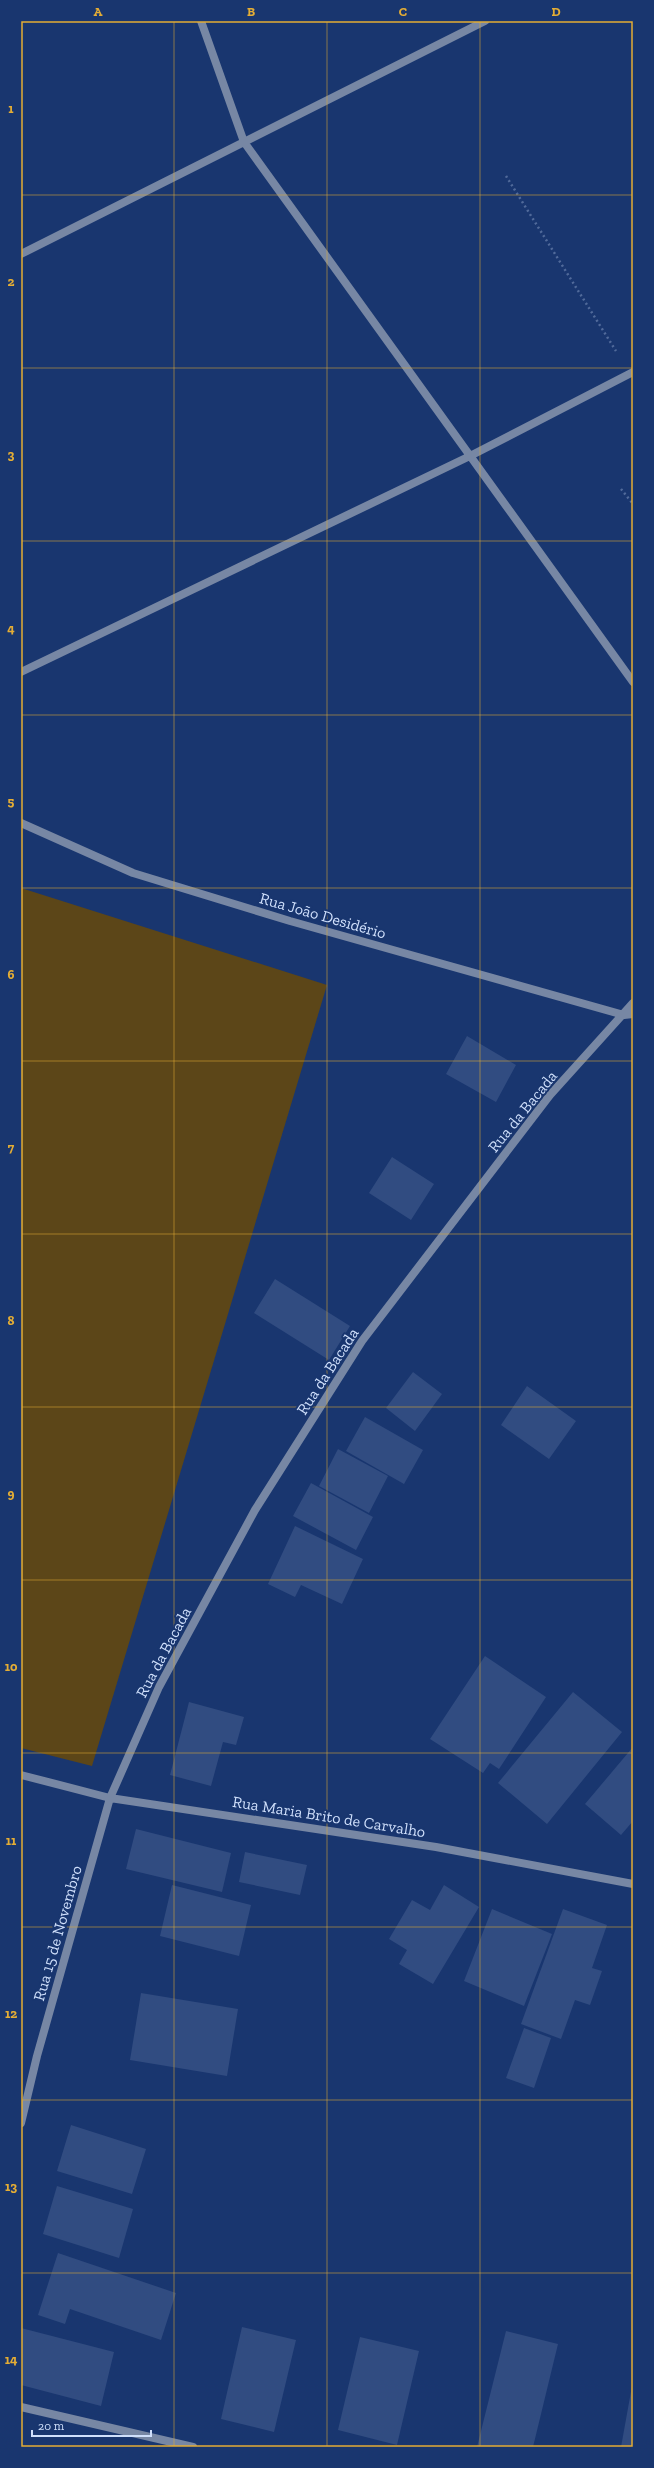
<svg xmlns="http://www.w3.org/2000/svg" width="654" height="2468" font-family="'Zilla Slab',serif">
<rect width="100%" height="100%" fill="#19366f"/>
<path fill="#5c4618" d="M21 888 327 985 92 1766 21 1748Z"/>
<path fill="#314c81" d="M467 1036 516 1065 496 1102 446 1074Z
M392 1157 434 1184 411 1220 369 1193Z
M275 1279 350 1326 329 1360 254 1313Z
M413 1372 442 1394 415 1431 386 1408Z
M527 1386 576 1421 549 1459 501 1425Z
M365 1417 423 1450 404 1484 346 1451Z
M338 1449 388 1476 369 1513 319 1486Z
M311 1483 373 1517 356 1550 293 1516Z
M295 1526 363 1559 342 1604 301 1585 295 1597 268 1584Z
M485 1656 546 1697 499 1769 490 1763 483 1773 430 1739Z
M573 1692 622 1732 547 1824 498 1783Z
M189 1702 244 1717 236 1745 223 1742 211 1786 170 1775Z
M633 1747V1821L621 1835 585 1804Z
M136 1829 231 1853 222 1892 126 1869Z
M245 1852 307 1865 300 1895 239 1882Z
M172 1885 251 1905 239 1956 160 1936Z
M444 1885 479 1907 433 1984 399 1964 407 1950 389 1939 412 1900 430 1910Z
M492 1909 552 1934 524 2006 464 1981Z
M563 1909 607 1925 592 1968 602 1971 590 2005 575 2000 561 2039 521 2024Z
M141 1993 238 2009 227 2076 130 2060Z
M524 2028 551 2038 534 2088 506 2078Z
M71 2125 146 2149 132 2194 57 2171Z
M57 2186 133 2209 119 2258 43 2234Z
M58 2253 176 2293 161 2340 70 2309 65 2324 38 2315Z
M242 2327 296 2340 274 2432 221 2419Z
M21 2328 114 2352 101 2406 21 2385Z
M506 2331 558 2344 533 2447H477Z
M360 2337 419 2351 397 2445 338 2430Z
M632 2386 633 2447H621Z"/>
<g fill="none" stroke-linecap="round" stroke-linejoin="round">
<path stroke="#516a9a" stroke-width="2.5" stroke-dasharray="2 3" stroke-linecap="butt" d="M506 176 616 351
M621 489 633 504"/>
<path stroke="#7787a4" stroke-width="8" d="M201 21 244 142 633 682
M21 254 485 21
M21 672 470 456 633 372
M21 823 133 873 290 921 624 1015 633 1014
M21 1775 110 1798 436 1847 633 1884
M21 2123 37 2056 110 1798 159 1687 255 1510 362 1341 550 1095 633 1003
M21 2407 193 2447"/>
</g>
<path fill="none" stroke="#e4ad35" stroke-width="1" stroke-opacity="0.55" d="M174 21V2447M327 21V2447M480 21V2447M21 195H633M21 368H633M21 541H633M21 715H633M21 888H633M21 1061H633M21 1234H633M21 1407H633M21 1580H633M21 1753H633M21 1927H633M21 2100H633M21 2273H633"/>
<g text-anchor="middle" stroke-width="4" stroke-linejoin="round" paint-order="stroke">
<g font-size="16" fill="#cfdffb" stroke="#19366f">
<text transform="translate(323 915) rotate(16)" y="6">Rua João Desidério</text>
<text transform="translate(522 1111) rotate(-51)" y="6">Rua da Bacada</text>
<text transform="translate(327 1371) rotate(-57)" y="6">Rua da Bacada</text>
<text transform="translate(163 1652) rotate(-62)" y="6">Rua da Bacada</text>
<text transform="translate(329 1816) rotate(9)" y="6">Rua Maria Brito de Carvalho</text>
<text transform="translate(57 1933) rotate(-74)" y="6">Rua 15 de Novembro</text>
</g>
</g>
<rect width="654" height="2468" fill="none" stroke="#19366f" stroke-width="44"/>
<path d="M32 2430v6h119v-6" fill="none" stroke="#cfdffb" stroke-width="2"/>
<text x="38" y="2430" font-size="12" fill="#cfdffb" stroke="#19366f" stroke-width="3" paint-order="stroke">20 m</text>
<rect x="22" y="22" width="610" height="2424" fill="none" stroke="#e4ad35" stroke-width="1.5"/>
<g font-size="13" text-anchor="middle" font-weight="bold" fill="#e4ad35">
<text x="98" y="16">A</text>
<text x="251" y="16">B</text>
<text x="403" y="16">C</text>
<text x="556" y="16">D</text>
<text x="11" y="113">1</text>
<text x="11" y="286">2</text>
<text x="11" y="459">3</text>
<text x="11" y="633">4</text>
<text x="11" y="806">5</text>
<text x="11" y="979">6</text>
<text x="11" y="1152">7</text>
<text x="11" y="1325">8</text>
<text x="11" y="1498">9</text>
<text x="11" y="1671">10</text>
<text x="11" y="1845">11</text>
<text x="11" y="2018">12</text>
<text x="11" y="2191">13</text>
<text x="11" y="2364">14</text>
</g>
</svg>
